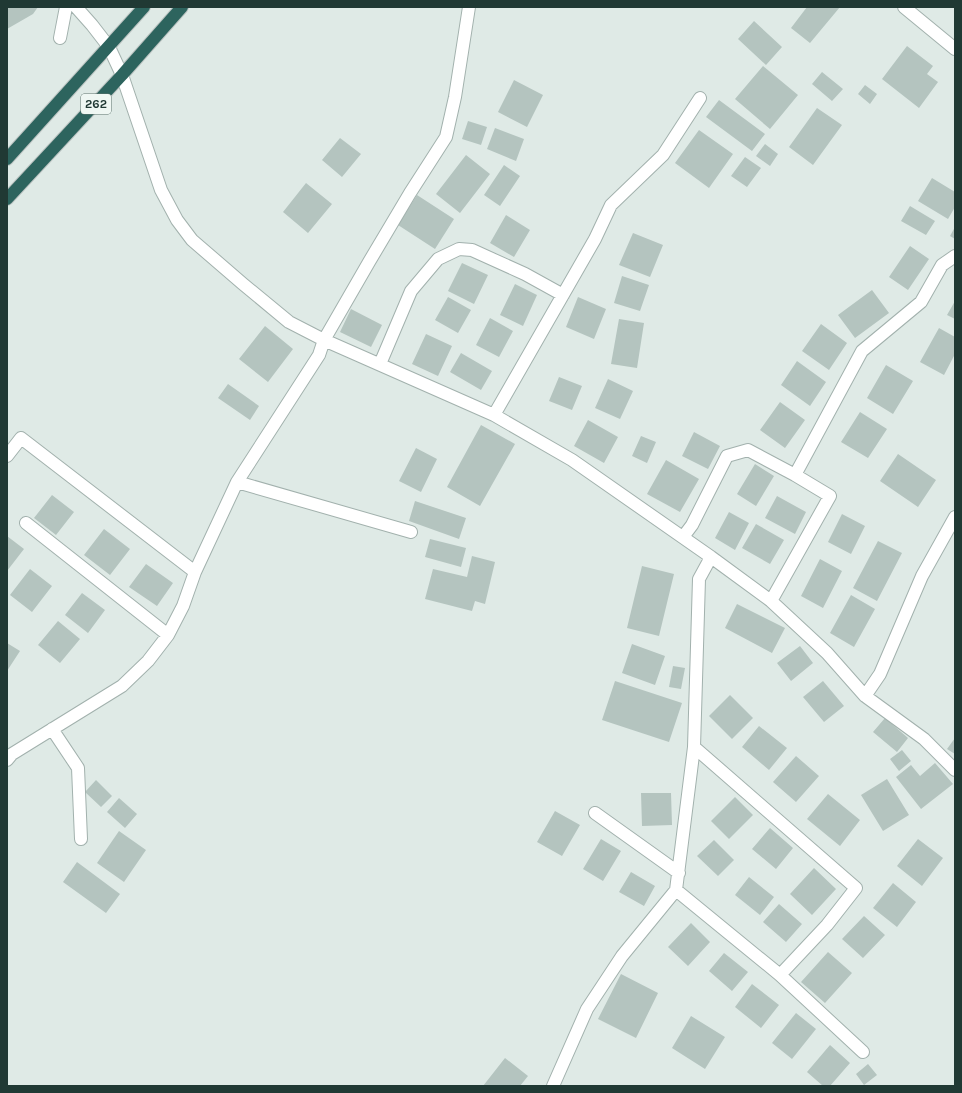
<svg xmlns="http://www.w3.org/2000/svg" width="962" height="1093" font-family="Karla,sans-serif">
<rect width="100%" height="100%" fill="#dfeae6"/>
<path fill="#b4c4bf" d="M7 7H38L33 14 7 29Z
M807 7H840L810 43 791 28Z
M754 21 782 47 766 65 738 39Z
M907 46 933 66 927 74 938 82 919 108 882 79Z
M763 66 798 95 770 129 735 99Z
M822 72 843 89 832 101 812 84Z
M514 80 543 95 527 127 498 112Z
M865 85 877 94 870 104 858 94Z
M719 100 765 134 752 151 706 117Z
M817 108 842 125 813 165 789 147Z
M468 121 487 127 481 145 462 139Z
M495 128 524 139 516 161 487 149Z
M699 130 733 154 709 188 675 163Z
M340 138 361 154 342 177 322 160Z
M765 144 778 154 770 166 756 156Z
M466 155 490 174 460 213 436 194Z
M745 157 761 168 747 187 731 176Z
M504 165 520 176 500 206 484 195Z
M932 178 955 192V207L948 219 918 201Z
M306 183 332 204 308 233 283 212Z
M417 195 454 219 435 249 398 225Z
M910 206 935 221 926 235 901 221Z
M506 215 530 230 514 257 490 243Z
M955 227V239L950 236Z
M633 233 663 245 650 277 619 265Z
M910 246 929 259 908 290 889 277Z
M462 263 488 275 474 304 448 291Z
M622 276 649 285 640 311 614 303Z
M515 284 537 295 523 326 500 315Z
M872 290 889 313 855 338 838 315Z
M448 297 471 310 458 333 435 320Z
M578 297 606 309 594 339 566 327Z
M955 301V319L947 315Z
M351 309 382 325 371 347 340 332Z
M490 318 513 331 499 357 476 345Z
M619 319 644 323 637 368 611 364Z
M821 324 847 343 829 370 802 351Z
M265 326 293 349 268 382 239 359Z
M939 328 955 337V354L944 375 920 362Z
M426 334 452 346 438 376 412 364Z
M461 353 492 371 481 390 450 372Z
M797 361 826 382 810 406 781 385Z
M886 365 913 381 893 414 867 398Z
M559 377 582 386 572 410 549 401Z
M608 379 633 391 620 419 595 408Z
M228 384 259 406 250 420 218 398Z
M780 402 805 420 785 448 760 430Z
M860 412 887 429 868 458 841 442Z
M588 420 618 437 604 463 574 446Z
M481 425 515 444 480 506 447 487Z
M694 432 720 446 708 469 682 456Z
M641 436 656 442 647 463 632 456Z
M416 448 437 459 421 492 399 481Z
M898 454 936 480 918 507 880 481Z
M666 460 699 479 680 512 647 494Z
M755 464 774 476 756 506 737 494Z
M52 495 74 512 56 535 34 518Z
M777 496 806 512 795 534 765 518Z
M415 501 466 518 459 539 409 521Z
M729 512 749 523 735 550 715 538Z
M842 514 865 526 851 554 828 542Z
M756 524 784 540 770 564 742 548Z
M104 529 130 549 110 575 84 555Z
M7 536 24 549 7 571Z
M430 539 466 548 461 567 425 557Z
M878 541 902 553 877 601 853 588Z
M472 556 495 562 485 604 475 601 472 611 425 599 433 569 467 577Z
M820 559 842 571 823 608 801 596Z
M146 564 173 583 157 606 129 587Z
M642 566 674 574 659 636 627 628Z
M30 569 52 586 32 612 10 595Z
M82 593 105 610 88 633 65 615Z
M851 595 875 609 854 647 830 633Z
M737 604 785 628 772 653 725 628Z
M58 621 80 639 60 663 38 645Z
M7 643 20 651 7 671Z
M632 644 665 656 655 685 622 673Z
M800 646 813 663 791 681 777 663Z
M673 666 685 668 681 689 669 687Z
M615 681 682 703 669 742 602 720Z
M823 681 844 706 824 722 803 697Z
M730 695 753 718 732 739 709 716Z
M885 718 908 738 897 752 873 732Z
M759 726 787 748 769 770 742 747Z
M955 738V754L947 749Z
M902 750 911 761 899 771 890 759Z
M796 756 819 776 796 802 773 782Z
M935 763 953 784 921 809 896 777 911 765 920 776Z
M887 779 909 815 883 831 861 795Z
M96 780 112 796 101 807 85 792Z
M641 793H671L672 825 642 826Z
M828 794 860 820 840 846 807 819Z
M735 797 753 815 729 839 711 821Z
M119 798 137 814 125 828 107 812Z
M555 811 580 825 562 856 537 842Z
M770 828 793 848 776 869 752 849Z
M119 831 146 850 124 882 97 863Z
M601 839 621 851 603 881 583 869Z
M918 839 943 858 922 886 897 866Z
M714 840 734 860 718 876 697 856Z
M77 862 120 894 106 913 63 882Z
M814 868 836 889 812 915 790 894Z
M631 872 655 886 644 906 619 892Z
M749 877 774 897 760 915 735 895Z
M893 883 916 902 897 927 873 908Z
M779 904 802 924 786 942 763 922Z
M864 916 885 935 863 958 842 939Z
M691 923 710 942 688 966 668 947Z
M828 952 852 973 825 1003 801 982Z
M724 953 748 972 732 991 709 971Z
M621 974 658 993 636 1038 598 1019Z
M752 984 779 1005 761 1028 735 1007Z
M796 1013 816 1029 792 1059 772 1043Z
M691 1016 725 1037 705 1069 672 1048Z
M830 1045 850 1063 830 1086H823L807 1072Z
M505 1058 528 1076 520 1086H483Z
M868 1064 877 1075 864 1085 856 1074Z"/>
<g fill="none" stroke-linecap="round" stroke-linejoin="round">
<g stroke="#a2b1ad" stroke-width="14">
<path id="minor" d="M76 7 92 25 109 47 122 75 161 190 177 220 192 240 243 284 289 322 324 340 494 415 572 460 711 557 771 601 827 653 865 696 924 739 955 770
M904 7 955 49
M60 38 66 7
M380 364 411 291 438 259 459 249 472 250 525 274 563 295
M494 415 595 239 611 205 663 155 700 98
M7 456 21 438 195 572
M237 482 411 532
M26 523 168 635
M683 537 692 525 727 456 748 450 795 475
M771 601 830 496 795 475 862 351 921 302 942 265 955 256
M865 696 880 674 922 576 955 517
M52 729 78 768 81 839
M7 760 12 754 122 686 148 661 168 635 183 606 195 572 237 482 319 355 324 340 369 262 410 193 446 137 455 97 469 7
M595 813 679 873
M676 890 780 975 827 925 856 888 694 747
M780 975 863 1052
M553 1086 587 1009 622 956 676 890 694 747 699 579 711 557"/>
</g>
<g stroke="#bcc4c2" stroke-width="14">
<path id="highway" d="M7 159 144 7
M7 199 122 75 182 7"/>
</g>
<use href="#minor" stroke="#fff" stroke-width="12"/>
<use href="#highway" stroke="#2d645e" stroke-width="12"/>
</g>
<g text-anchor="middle" stroke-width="3.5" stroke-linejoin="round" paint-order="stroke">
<rect fill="#eff7f3" stroke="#5e726d" stroke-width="1" x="81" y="94" width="30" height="20" rx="3"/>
<g font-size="12" font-weight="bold" fill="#203934">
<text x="96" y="108">262</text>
</g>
</g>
<rect width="962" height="1093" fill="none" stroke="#203934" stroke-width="16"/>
</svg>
